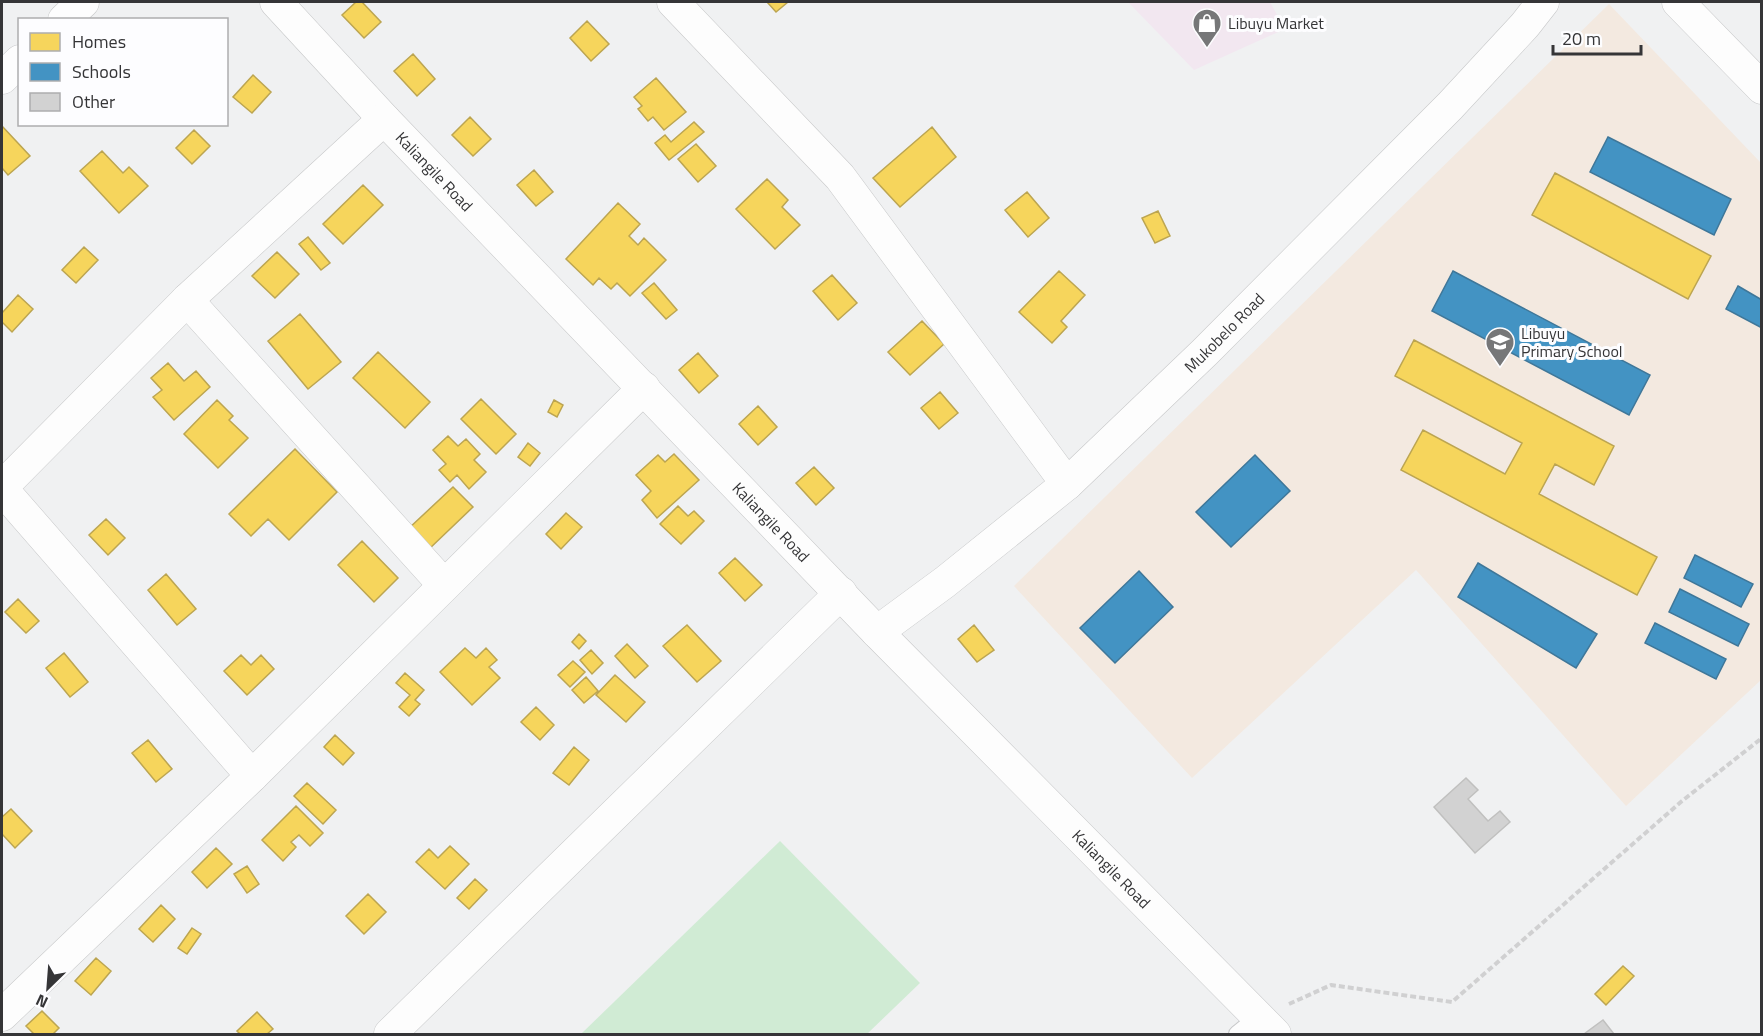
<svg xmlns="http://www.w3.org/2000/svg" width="1763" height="1036" font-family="'Titillium Web',sans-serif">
<rect width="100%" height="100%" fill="#f0f1f2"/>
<path fill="#f2e7f0" d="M1128 2H1270L1285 29 1194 70Z"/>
<path fill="#f3e9e0" d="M1609 4 1761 163V680L1626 806 1416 570 1192 778 1014 586Z"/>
<path fill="#d0ebd4" d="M780 841 920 983 867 1034H581Z"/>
<path fill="#f6d55c" stroke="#bca551" stroke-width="1.5" d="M356 2H362L381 22 364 38 342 15Z
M767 2H788L776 12Z
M587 21 609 44 591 61 570 38Z
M413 54 435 79 417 96 394 71Z
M253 75 271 92 252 113 233 97Z
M656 78 686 112 664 130 653 117 648 121 638 109 642 106 634 97Z
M470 117 491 139 473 156 452 135Z
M694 122 704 132 669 160 655 143 665 135 671 142Z
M2 126 30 156 8 175 2 168Z
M932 127 956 157 900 207 873 178Z
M194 130 210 146 192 164 176 148Z
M696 144 716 166 698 182 678 159Z
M102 151 123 173 129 167 148 186 119 213 80 171Z
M534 170 553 192 536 206 517 185Z
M1555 173 1711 256 1688 299 1532 215Z
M767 179 788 200 782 207 800 225 775 249 736 209Z
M363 185 383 205 343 244 323 224Z
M1027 192 1049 218 1028 237 1005 210Z
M618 203 640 224 629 236 638 245 644 238 666 260 630 296 617 283 611 289 599 278 593 285 566 259Z
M1158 211 1170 236 1155 243 1142 218Z
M308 237 330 263 321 270 299 244Z
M84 247 98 260 76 283 62 270Z
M277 252 299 274 275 298 252 276Z
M1059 271 1085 295 1061 321 1067 327 1052 343 1019 312Z
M832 275 857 303 838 320 813 291Z
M654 283 677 310 666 319 642 293Z
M18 295 33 309 12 332 2 322V313Z
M300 314 341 362 308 389 268 341Z
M922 321 944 344 910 375 888 352Z
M1414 340 1614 446 1594 485 1555 464 1539 494 1657 557 1637 595 1401 470 1423 430 1505 474 1522 443 1395 376Z
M378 352 430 402 405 428 353 378Z
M698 353 718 376 699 393 679 370Z
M168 363 184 381 196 371 210 387 174 420 153 397 162 390 151 378Z
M940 392 958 413 939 429 921 408Z
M481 399 516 434 496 454 461 419Z
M217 400 233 416 229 420 248 438 218 468 184 434Z
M554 400 563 405 557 417 548 412Z
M758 406 777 427 758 445 739 424Z
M448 436 458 446 466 439 480 454 474 460 486 472 469 489 457 475 450 482 439 470 446 464 433 450Z
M528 443 540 453 530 466 518 457Z
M295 449 337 492 289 540 268 519 251 536 229 514Z
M674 454 699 480 657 518 642 500 651 491 636 475 658 455 665 462Z
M814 467 834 488 816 505 796 483Z
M453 487 473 507 427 551 407 530Z
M678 506 688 516 694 511 704 521 681 544 660 524Z
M566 513 582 527 561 549 546 534Z
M106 519 125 538 108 555 89 535Z
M362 541 398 578 374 602 338 565Z
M735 558 762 585 745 601 719 573Z
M166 574 196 609 177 625 148 590Z
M18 599 39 621 26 633 5 612Z
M687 625 721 661 697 682 663 646Z
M974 625 994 650 977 662 958 639Z
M579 634 586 641 579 649 572 642Z
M627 644 648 666 635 678 615 656Z
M465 648 476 658 486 648 497 660 489 667 500 678 472 705 440 672Z
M591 650 603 663 592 674 580 660Z
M64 653 88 682 70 697 46 668Z
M241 655 251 665 261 655 274 669 247 695 224 671Z
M573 661 585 672 570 687 558 675Z
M405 673 424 690 415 700 420 704 409 716 399 707 410 695 396 683Z
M615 675 645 702 626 722 596 695Z
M586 677 598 691 584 703 572 690Z
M536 707 554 725 540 740 521 722Z
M335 735 354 753 343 765 324 747Z
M148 740 172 769 156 782 132 753Z
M574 747 589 760 569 785 553 773Z
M307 783 336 810 323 824 294 796Z
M296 806 323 833 310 846 299 835 291 842 296 847 283 861 262 840Z
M11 809 32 831 15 848 2 834V817Z
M450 846 469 864 445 889 416 862 429 849 438 858Z
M216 848 232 864 207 888 192 872Z
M247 866 259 884 247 893 234 874Z
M475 879 487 890 469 909 457 898Z
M368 894 386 912 364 934 346 916Z
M161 905 175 919 153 942 139 929Z
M192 928 201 934 187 954 178 948Z
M96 958 111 971 91 995 75 981Z
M1623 966 1634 976 1606 1005 1595 994Z
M42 1011 59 1028 53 1034H34L26 1026Z
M257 1012 273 1029 267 1034H240L237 1031Z"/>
<path fill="#4393c3" stroke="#3f7799" stroke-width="1.5" d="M1608 137 1731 199 1714 235 1590 172Z
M1453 271 1650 375 1629 415 1432 311Z
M1738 286 1762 300V328L1726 309Z
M1255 455 1290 491 1231 547 1196 512Z
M1695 555 1753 584 1741 607 1684 578Z
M1478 563 1597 634 1576 668 1458 597Z
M1139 571 1173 607 1115 663 1080 628Z
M1680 589 1749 624 1738 646 1669 612Z
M1655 623 1726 659 1716 679 1645 643Z"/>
<path fill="#d2d2d2" stroke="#c0c0bf" stroke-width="1.5" d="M1466 778 1478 790 1468 799 1488 821 1500 811 1510 822 1475 853 1434 807Z
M1603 1020 1614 1034H1584Z"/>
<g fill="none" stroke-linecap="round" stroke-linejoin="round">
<g stroke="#c7c8c9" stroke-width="18">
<path id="service" d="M1237 1034 1258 1017"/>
</g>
<g stroke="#c7c8c9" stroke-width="33">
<g id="minor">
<path id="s1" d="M276 2 384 119 877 632 1275 1034"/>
<path d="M673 2 840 177 1067 484"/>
<path d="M1678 2 1762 88"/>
<path d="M64 20 83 2"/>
<path d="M2 78 20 61"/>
<path d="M187 300 444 585"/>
<path d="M2 487 187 300 384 119"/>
<path d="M2 489 252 776"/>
<path id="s2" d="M877 632 945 582 1067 484 1205 352 1450 106 1525 25 1543 2"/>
<path d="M2 1015 252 776 644 388"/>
<path d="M390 1034 841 593"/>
</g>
</g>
<path stroke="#d0d0d1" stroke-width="4" stroke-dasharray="6 3" stroke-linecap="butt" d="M1289 1004 1331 985 1452 1002 1682 801 1762 738"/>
<use href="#service" stroke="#fdfdfd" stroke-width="16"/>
<use href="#minor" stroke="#fdfdfd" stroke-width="32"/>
</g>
<defs>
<g id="shop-pin" transform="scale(1.5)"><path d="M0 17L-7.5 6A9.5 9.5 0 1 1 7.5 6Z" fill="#767778" stroke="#fdfdff"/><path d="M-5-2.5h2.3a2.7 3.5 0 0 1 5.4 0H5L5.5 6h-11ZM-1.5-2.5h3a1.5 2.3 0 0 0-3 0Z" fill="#fff"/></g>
<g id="school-pin" transform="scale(1.5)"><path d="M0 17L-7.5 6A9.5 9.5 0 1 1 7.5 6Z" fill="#767778" stroke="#fdfdff"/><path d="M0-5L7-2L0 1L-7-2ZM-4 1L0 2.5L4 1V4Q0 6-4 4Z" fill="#fff"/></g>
</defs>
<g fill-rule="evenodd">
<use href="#shop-pin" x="1207" y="23"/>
<use href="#school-pin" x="1500" y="342"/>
</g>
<g text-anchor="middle" stroke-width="6" stroke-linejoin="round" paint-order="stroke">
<g font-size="16" fill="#353537" stroke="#fdfdff" text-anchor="start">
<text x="1228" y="29">Libuyu Market</text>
<text x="1521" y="339">Libuyu<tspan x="1521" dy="18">Primary School</tspan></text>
</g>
<g font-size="16" fill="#353537" stroke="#fdfdff">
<text dy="6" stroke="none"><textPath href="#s1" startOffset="232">Kaliangile Road</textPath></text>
<text dy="6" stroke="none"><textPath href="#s2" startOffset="459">Mukobelo Road</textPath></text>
<text dy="6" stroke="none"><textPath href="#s1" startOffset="718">Kaliangile Road</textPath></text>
<text dy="6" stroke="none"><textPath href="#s1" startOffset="1204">Kaliangile Road</textPath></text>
</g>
</g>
<rect width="1763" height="1036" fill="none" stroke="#353537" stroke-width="6"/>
<rect x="18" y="18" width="210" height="108" fill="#fdfdff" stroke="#adadaf" stroke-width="1.5"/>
<rect x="30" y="33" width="30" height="18" fill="#f6d55c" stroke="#adadaf" stroke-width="1.5"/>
<text x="72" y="48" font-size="18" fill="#353537">Homes</text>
<rect x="30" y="63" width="30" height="18" fill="#4393c3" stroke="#adadaf" stroke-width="1.5"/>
<text x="72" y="78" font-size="18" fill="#353537">Schools</text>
<rect x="30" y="93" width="30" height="18" fill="#d2d2d2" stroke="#adadaf" stroke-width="1.5"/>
<text x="72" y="108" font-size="18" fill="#353537">Other</text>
<g transform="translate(48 988) rotate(205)" stroke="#fdfdff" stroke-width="4.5" paint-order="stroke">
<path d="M0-4.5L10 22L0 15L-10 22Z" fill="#353537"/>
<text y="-9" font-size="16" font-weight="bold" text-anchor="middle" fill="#353537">N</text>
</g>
<path d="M1553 45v9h88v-9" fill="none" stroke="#353537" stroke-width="3"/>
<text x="1562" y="45" font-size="18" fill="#353537" stroke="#fdfdff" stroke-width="4.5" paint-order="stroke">20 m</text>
</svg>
